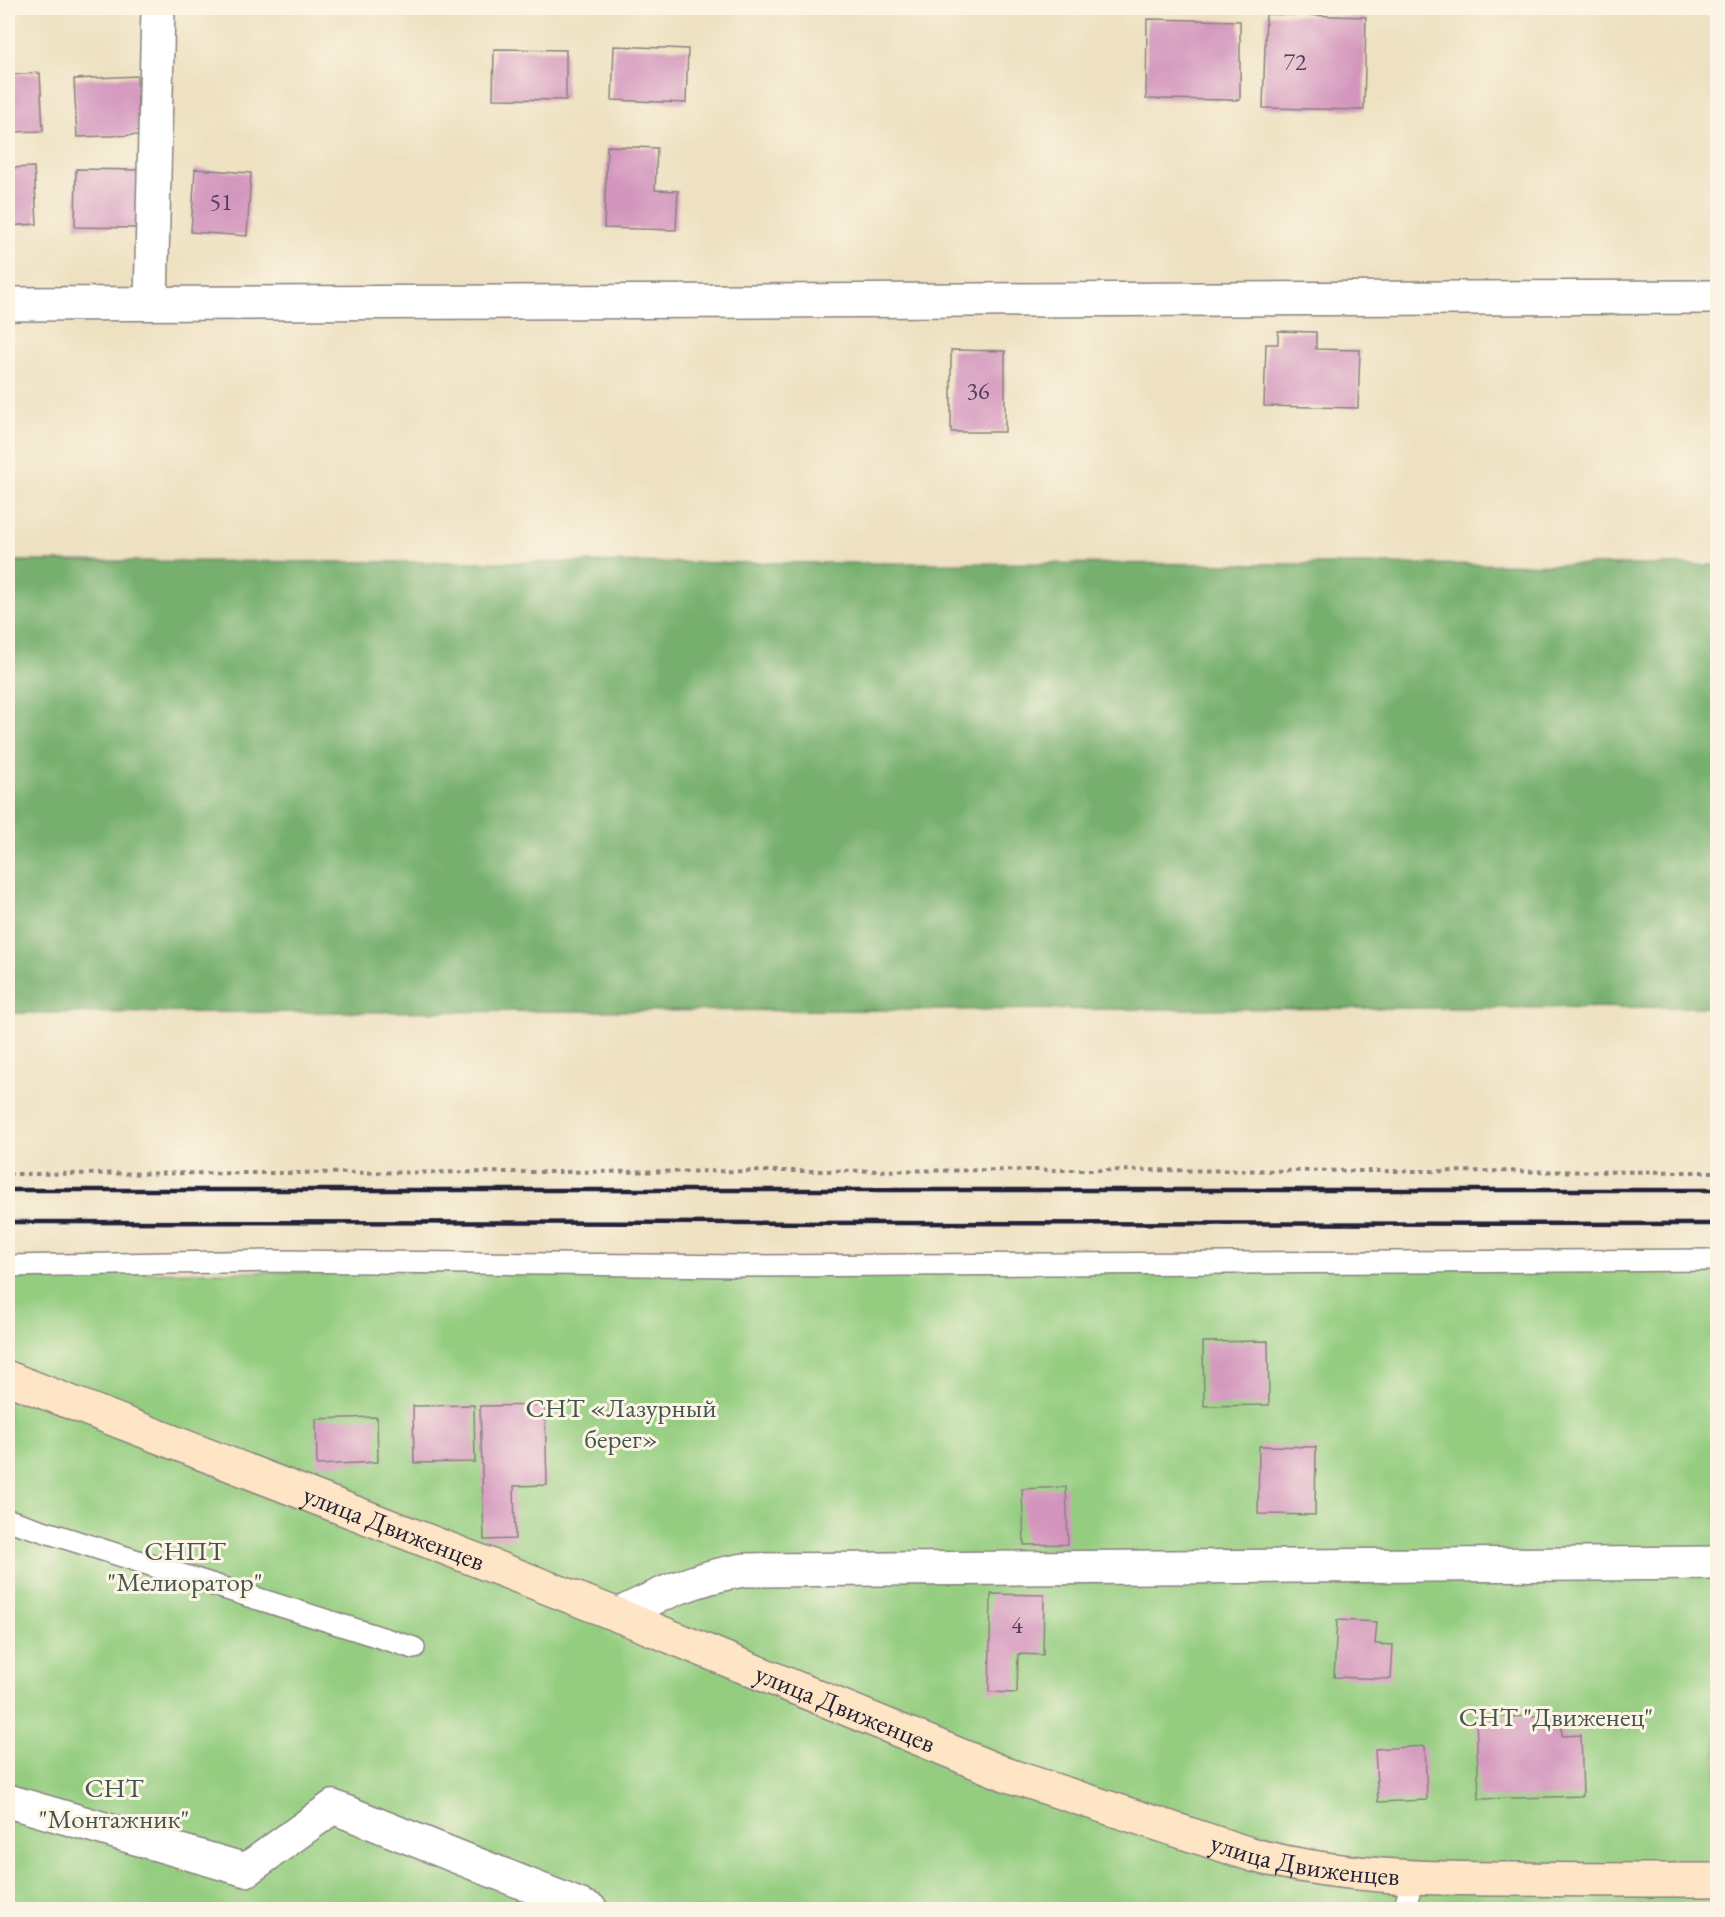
<svg xmlns="http://www.w3.org/2000/svg" width="1725" height="1917" font-family="'EB Garamond',serif">
<rect width="100%" height="100%" fill="#fcf5e5"/>
<filter id="ink" filterUnits="userSpaceOnUse"><feTurbulence type="fractalNoise" baseFrequency=".0167" numOctaves="2"/><feDisplacementMap in="SourceGraphic" scale="12" xChannelSelector="R" yChannelSelector="G"/><feConvolveMatrix kernelMatrix="1 2 1 2 8 2 1 2 1" color-interpolation-filters="sRGB"/></filter>
<filter id="wash" filterUnits="userSpaceOnUse"><feTurbulence type="fractalNoise" baseFrequency=".008" numOctaves="4" result="noise"/><feDisplacementMap in="SourceGraphic" scale="24" xChannelSelector="R" yChannelSelector="G"/><feGaussianBlur stdDeviation="1.35" result="paint"/><feColorMatrix in="noise" values="0 0 0 0 0 0 0 0 0 0 0 0 0 0 0 0 0 1.4 0 .05"/><feComposite in="paint" operator="in"/></filter>
<g filter="url(#wash)">
<rect width="100%" height="100%" fill="#eee1c1"/>
<path fill="#94cd80" stroke="#5b785e" stroke-width="1.5" d="M1717 1265V1909L8 1910V1280L53 1273Z"/>
<path fill="#77b06e" stroke="#4c6954" stroke-width="1.5" d="M8 561 1717 565V1007L8 1013Z"/>
<g id="blocks">
<path fill="#d395bd" d="M1266 14 1366 17 1364 110 1263 108Z
M1147 19 1240 21V100L1146 99Z
M614 46 688 49 686 103 612 100Z
M494 49 566 50V100L493 99Z
M40 73 43 131 8 132V75Z
M137 76 139 135 77 137 74 79Z
M607 146 657 148 655 190 678 191 676 230 604 228Z
M34 167 37 224 8 226V168Z
M76 169 139 170 138 228 75 227Z
M195 169 251 173 247 236 191 232Z
M1278 331 1316 332V349L1360 350 1358 408 1264 406 1266 344H1278Z
M951 350 1005 351V432H951Z
M1268 1341 1269 1405 1204 1406 1203 1342Z
M474 1405 475 1462 414 1463 413 1406Z
M545 1405 547 1485 514 1486 515 1539 484 1540 480 1406Z
M377 1417 378 1462 317 1465 316 1419Z
M1259 1446 1316 1447 1315 1515 1258 1514Z
M1066 1487 1068 1544 1024 1545 1022 1489Z
M991 1594 1044 1595 1043 1655 1018 1654 1017 1693 989 1692Z
M1337 1620 1377 1622 1375 1644 1393 1645 1391 1679 1334 1677Z
M1561 1715 1562 1736 1581 1735 1583 1796 1479 1799 1476 1718Z
M1425 1746 1427 1800 1378 1802 1375 1749Z"/>
</g>
</g>
<g filter="url(#ink)">
<use href="#blocks" fill-opacity="0" stroke="#88827e" stroke-width="1.5"/>
<g fill="none" stroke-linecap="round" stroke-linejoin="round">
<g stroke="#88827e" stroke-width="24">
<path id="lane" d="M8 1266 276 1261 741 1266 1718 1260
M8 1520 414 1648
M1404 1910 1413 1879"/>
</g>
<g stroke="#88827e" stroke-width="36">
<path id="street" d="M151 302 158 8
M8 304 1718 297
M618 1615C660 1594 698 1577 744 1570L1718 1563
M8 1801 246 1870 333 1807 591 1910"/>
</g>
<g stroke="#88827e" stroke-width="36">
<g id="secondary">
<path id="s1" d="M8 1378 618 1615 1008 1775 1253 1855C1340 1877 1426 1879 1516 1879 1583 1880 1650 1880 1718 1880"/>
</g>
</g>
<path stroke="#88827e" stroke-width="4" stroke-dasharray="4.5 4.5" stroke-linecap="butt" d="M8 1174 1062 1170 1718 1172"/>
<use href="#lane" stroke="#fff" stroke-width="21"/>
<use href="#street" stroke="#fff" stroke-width="33"/>
<use href="#secondary" stroke="#fde5c5" stroke-width="33"/>
<path stroke="#22223b" stroke-width="4.5" d="M8 1190H1718
M8 1222 1718 1224"/>
</g>
</g>
<g text-anchor="middle" stroke-width="6" stroke-linejoin="round" paint-order="stroke">
<g font-size="24" fill="#4e3f5c">
<text x="1295" y="70">72</text>
<text x="221" y="210">51</text>
<text x="978" y="399">36</text>
<text x="1017" y="1633">4</text>
</g>
<g font-size="27" fill="#445550" stroke="#fcf5e5">
<text x="621" y="1417">СНТ «Лазурный<tspan x="621" dy="31">берег»</tspan></text>
<text x="185" y="1560">СНПТ<tspan x="185" dy="31">"Мелиоратор"</tspan></text>
<text x="1556" y="1726">СНТ "Движенец"</text>
<text x="114" y="1797">СНТ<tspan x="114" dy="31">"Монтажник"</tspan></text>
</g>
<g font-size="27" fill="#22223b" stroke="#fcf5e5">
<text dy="9" stroke="none"><textPath href="#s1" startOffset="414">улица Движенцев</textPath></text>
<text dy="9" stroke="none"><textPath href="#s1" startOffset="900">улица Движенцев</textPath></text>
<text dy="9" stroke="none"><textPath href="#s1" startOffset="1386">улица Движенцев</textPath></text>
</g>
</g>
<rect width="1725" height="1917" fill="none" stroke="#fcf5e5" stroke-width="30"/>
</svg>
